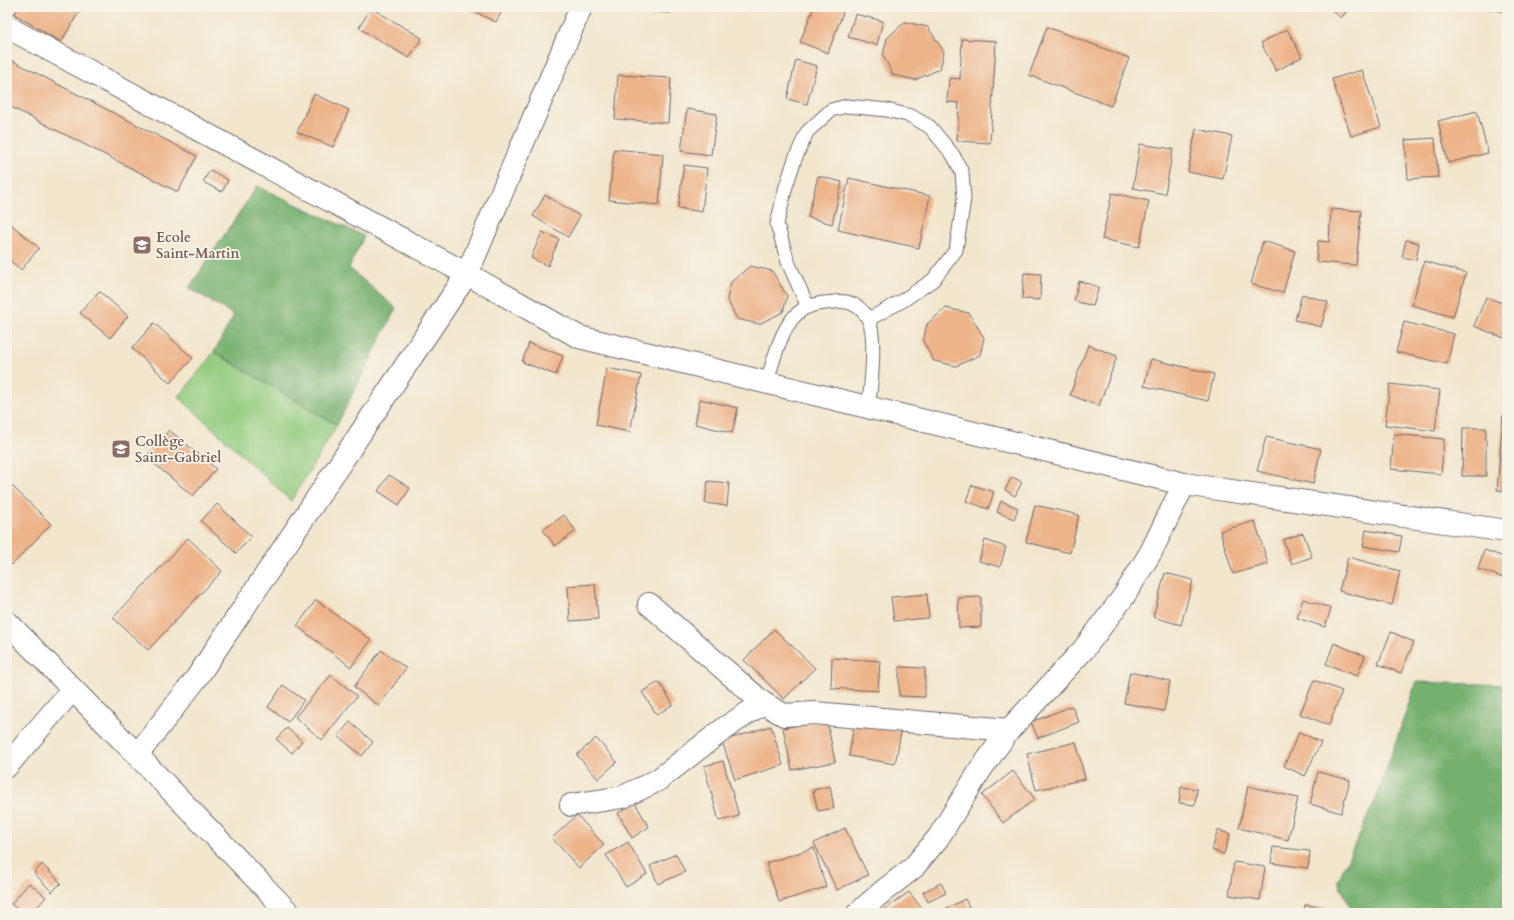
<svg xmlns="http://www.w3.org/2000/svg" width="1514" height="920" font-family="Cardo,serif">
<rect width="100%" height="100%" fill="#f7f3e8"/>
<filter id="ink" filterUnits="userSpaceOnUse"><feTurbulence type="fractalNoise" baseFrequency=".025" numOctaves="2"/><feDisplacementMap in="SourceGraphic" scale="8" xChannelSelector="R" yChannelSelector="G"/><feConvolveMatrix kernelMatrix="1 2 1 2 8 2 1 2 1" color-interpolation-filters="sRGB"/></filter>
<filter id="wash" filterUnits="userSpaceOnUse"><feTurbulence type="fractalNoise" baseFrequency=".012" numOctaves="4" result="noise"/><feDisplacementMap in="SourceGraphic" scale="16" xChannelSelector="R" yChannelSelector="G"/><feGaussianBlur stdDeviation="0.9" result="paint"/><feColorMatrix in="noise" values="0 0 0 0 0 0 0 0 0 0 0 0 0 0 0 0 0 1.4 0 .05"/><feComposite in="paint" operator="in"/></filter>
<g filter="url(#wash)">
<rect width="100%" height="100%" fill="#f2e6cd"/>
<path fill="#93cc7f" stroke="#5a775d" d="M214 352 337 425 291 501 179 397Z"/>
<path fill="#76b06e" stroke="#4c6954" d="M257 186 364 236 349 268 396 308 337 425 214 352 234 315 189 288Z
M1416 682 1507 685V913H1353L1338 881 1378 794Z"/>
<g id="blocks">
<path fill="#edb389" d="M19 7H82L61 42 14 14Z
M470 7H504L496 22 469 9Z
M625 7H670V13L624 10Z
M814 7H845L828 53 800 42Z
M1328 7H1344L1347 11 1341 18Z
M1483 7H1507V12L1483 8Z
M371 8 422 38 409 58 359 28Z
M855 14 883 21 877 45 848 37Z
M905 22 928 27 944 52 940 69 915 80 893 75 883 55 887 38Z
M1047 27 1129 58 1111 106 1029 75Z
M1287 29 1302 57 1276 71 1261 43Z
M962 39 996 41 990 143 957 141 959 103 947 102 949 78 960 79Z
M7 58 197 156 178 192 7 105Z
M796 60 817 66 807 104 787 99Z
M1362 70 1381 127 1351 136 1332 79Z
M618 75 671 78 668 123 615 119Z
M314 94 349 110 333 147 297 132Z
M687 109 717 114 711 155 681 151Z
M1477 111 1488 153 1448 163 1438 121Z
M1196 129 1232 136 1223 179 1188 172Z
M1435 138 1438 177 1408 179 1405 140Z
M1140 144 1173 149 1165 194 1133 188Z
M614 149 663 154 659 205 609 200Z
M684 165 707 168 702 212 678 208Z
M210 170 228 180 222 192 203 182Z
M818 176 842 182 832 224 808 217Z
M849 178 930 196 919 248 838 230Z
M1112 193 1149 201 1139 247 1102 239Z
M545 195 580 216 568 237 533 216Z
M1331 209 1361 211 1356 265 1316 262 1318 241 1329 242Z
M7 221 39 248 21 270 7 258Z
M542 232 559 239 548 266 531 258Z
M1406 240 1419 243 1416 260 1402 257Z
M1263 241 1295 251 1283 293 1251 284Z
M1424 261 1466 273 1453 317 1412 305Z
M750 266 772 271 787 296 783 312 759 324 737 319 727 299 731 282Z
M1024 273 1041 274 1040 300 1022 299Z
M1079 281 1099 287 1093 306 1074 301Z
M99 291 128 316 110 338 80 313Z
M1302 294 1328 302 1321 327 1295 320Z
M1486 297 1507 305V329L1504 338 1474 326Z
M946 308 969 313 984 338 980 355 956 366 934 361 923 341 927 324Z
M1404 322 1454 334 1447 364 1396 352Z
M154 323 193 358 170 383 132 348Z
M529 343 563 356 556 375 522 362Z
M1088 345 1117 356 1099 406 1070 395Z
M1151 359 1214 374 1208 401 1144 386Z
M607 368 641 375 630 432 596 425Z
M1390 384 1440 390 1435 431 1385 425Z
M700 399 738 408 732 433 695 424Z
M1503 415 1507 416V491L1497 490Z
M1463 428H1486V476H1462Z
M169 430 216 469 193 496 146 457Z
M1394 434 1444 439 1441 474 1391 469Z
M1266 437 1321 449 1313 484 1257 471Z
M389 475 410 488 399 505 378 491Z
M1012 477 1022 482 1015 496 1005 490Z
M7 481 51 524 12 565 7 560Z
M708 481 729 483 727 506 705 503Z
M972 485 994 492 988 509 966 501Z
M1001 501 1018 508 1014 519 997 512Z
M217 504 252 537 236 553 201 521Z
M1035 505 1079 515 1070 553 1026 542Z
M564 515 576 531 555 546 543 530Z
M1255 521 1268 564 1233 574 1220 531Z
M1366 530 1402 536 1399 552 1363 546Z
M1303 533 1312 557 1292 564 1283 540Z
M188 538 222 571 148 650 113 618Z
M985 540 1006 547 1000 567 979 561Z
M1484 550 1507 558V579L1478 569Z
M1348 557 1400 571 1392 605 1339 591Z
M1165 573 1193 580 1181 625 1153 617Z
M595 584 598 619 570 621 568 586Z
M927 594 929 618 894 621 891 597Z
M981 597V627L959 628 958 598Z
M1303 599 1331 608 1325 627 1297 618Z
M316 600 371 640 351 667 297 626Z
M774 629 815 668 784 699 744 660Z
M1391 632 1414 642 1401 673 1378 664Z
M1334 643 1365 656 1357 676 1326 664Z
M381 650 406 668 379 706 354 687Z
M832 658 880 661 878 691 831 688Z
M899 667 925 668V697L899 696Z
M1130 672 1170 681 1164 711 1124 703Z
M331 675 357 696 322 740 295 717Z
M1314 680 1342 691 1329 725 1300 714Z
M659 682 673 704 657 715 642 692Z
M283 685 304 700 288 722 268 707Z
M1072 706 1079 722 1038 738 1031 722Z
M827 720 835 762 792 770 783 728Z
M350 722 373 742 362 756 338 736Z
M854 724 901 732 895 764 849 756Z
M771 726 783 765 735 780 722 741Z
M287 728 302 741 292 753 276 739Z
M1299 732 1321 742 1305 776 1284 766Z
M596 738 617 762 598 779 577 755Z
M1076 742 1085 779 1036 790 1027 754Z
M723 761 739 816 719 821 704 766Z
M1013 771 1035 799 1003 823 982 795Z
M1318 772 1350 780 1341 813 1310 804Z
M830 786 834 808 818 811 813 790Z
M1248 786 1298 798 1288 840 1239 828Z
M1181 787 1197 789 1195 805 1179 803Z
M635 803 649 827 632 838 618 813Z
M577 815 604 845 579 868 552 838Z
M845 828 868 875 837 890 814 843Z
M1218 830 1230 834 1224 854 1212 850Z
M628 842 647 874 626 887 606 855Z
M1273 847 1310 851 1308 868 1271 863Z
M814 848 826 887 779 902 766 863Z
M676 854 685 872 658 884 650 866Z
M7 859 12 864 7 870Z
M1234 862 1265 867 1260 900 1229 895Z
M42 864 61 883 52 892 34 873Z
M29 883 46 897 32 913H22L11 904Z
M941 883 946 893 928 902 923 892Z
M909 892 924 911 922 913H884L882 911Z
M965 899 972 913H938Z
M1305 905 1329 908 1328 913H1304Z"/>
</g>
</g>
<g filter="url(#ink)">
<use href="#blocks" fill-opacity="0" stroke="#6b676e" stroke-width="1"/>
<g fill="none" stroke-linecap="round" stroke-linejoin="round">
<g stroke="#6b676e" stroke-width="15">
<path id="lane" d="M808 307 788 262 777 224 786 186 795 159 807 132 831 110 847 106 887 110 911 116 930 127 953 155 962 172 964 199 956 250 933 280 902 301 869 319
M767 382C774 359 783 316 808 307 816 303 826 303 835 302 849 300 861 306 868 319 877 334 871 389 868 407"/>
</g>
<g stroke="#6b676e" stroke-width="24">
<path id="street" d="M7 27 467 274 579 337 1184 484 1507 531
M649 604 763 703 784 715 814 713 1009 730
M137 755 289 913
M7 766 72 690
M571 805 623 797 658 780 725 728 763 703
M858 913 882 892 913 868 938 838 981 769 1009 730 1084 649 1124 596 1151 552 1184 484"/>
</g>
<g stroke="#6b676e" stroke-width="24">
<path id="secondary" d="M7 622 137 755 196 679 467 274 581 7"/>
</g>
<use href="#lane" stroke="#fff" stroke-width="13"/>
<use href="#street" stroke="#fff" stroke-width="22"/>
<use href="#secondary" stroke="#fff" stroke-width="22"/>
</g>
</g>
<defs>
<g id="school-square" transform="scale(1)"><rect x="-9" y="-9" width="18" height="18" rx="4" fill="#8d6e63" stroke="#f7f3e8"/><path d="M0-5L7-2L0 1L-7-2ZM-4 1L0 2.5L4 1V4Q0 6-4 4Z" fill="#fff"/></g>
</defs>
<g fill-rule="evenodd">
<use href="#school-square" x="142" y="245"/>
<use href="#school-square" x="121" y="449"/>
</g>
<g text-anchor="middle" stroke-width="3.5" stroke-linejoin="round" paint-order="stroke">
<g font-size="14" font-weight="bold" fill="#785e54" stroke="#f7f3e8" text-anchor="start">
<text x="156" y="242">Ecole<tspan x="156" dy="16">Saint-Martin</tspan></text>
<text x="135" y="446">Collège<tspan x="135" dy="16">Saint-Gabriel</tspan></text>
</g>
</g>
<rect width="1514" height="920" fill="none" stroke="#f7f3e8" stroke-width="24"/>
</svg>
